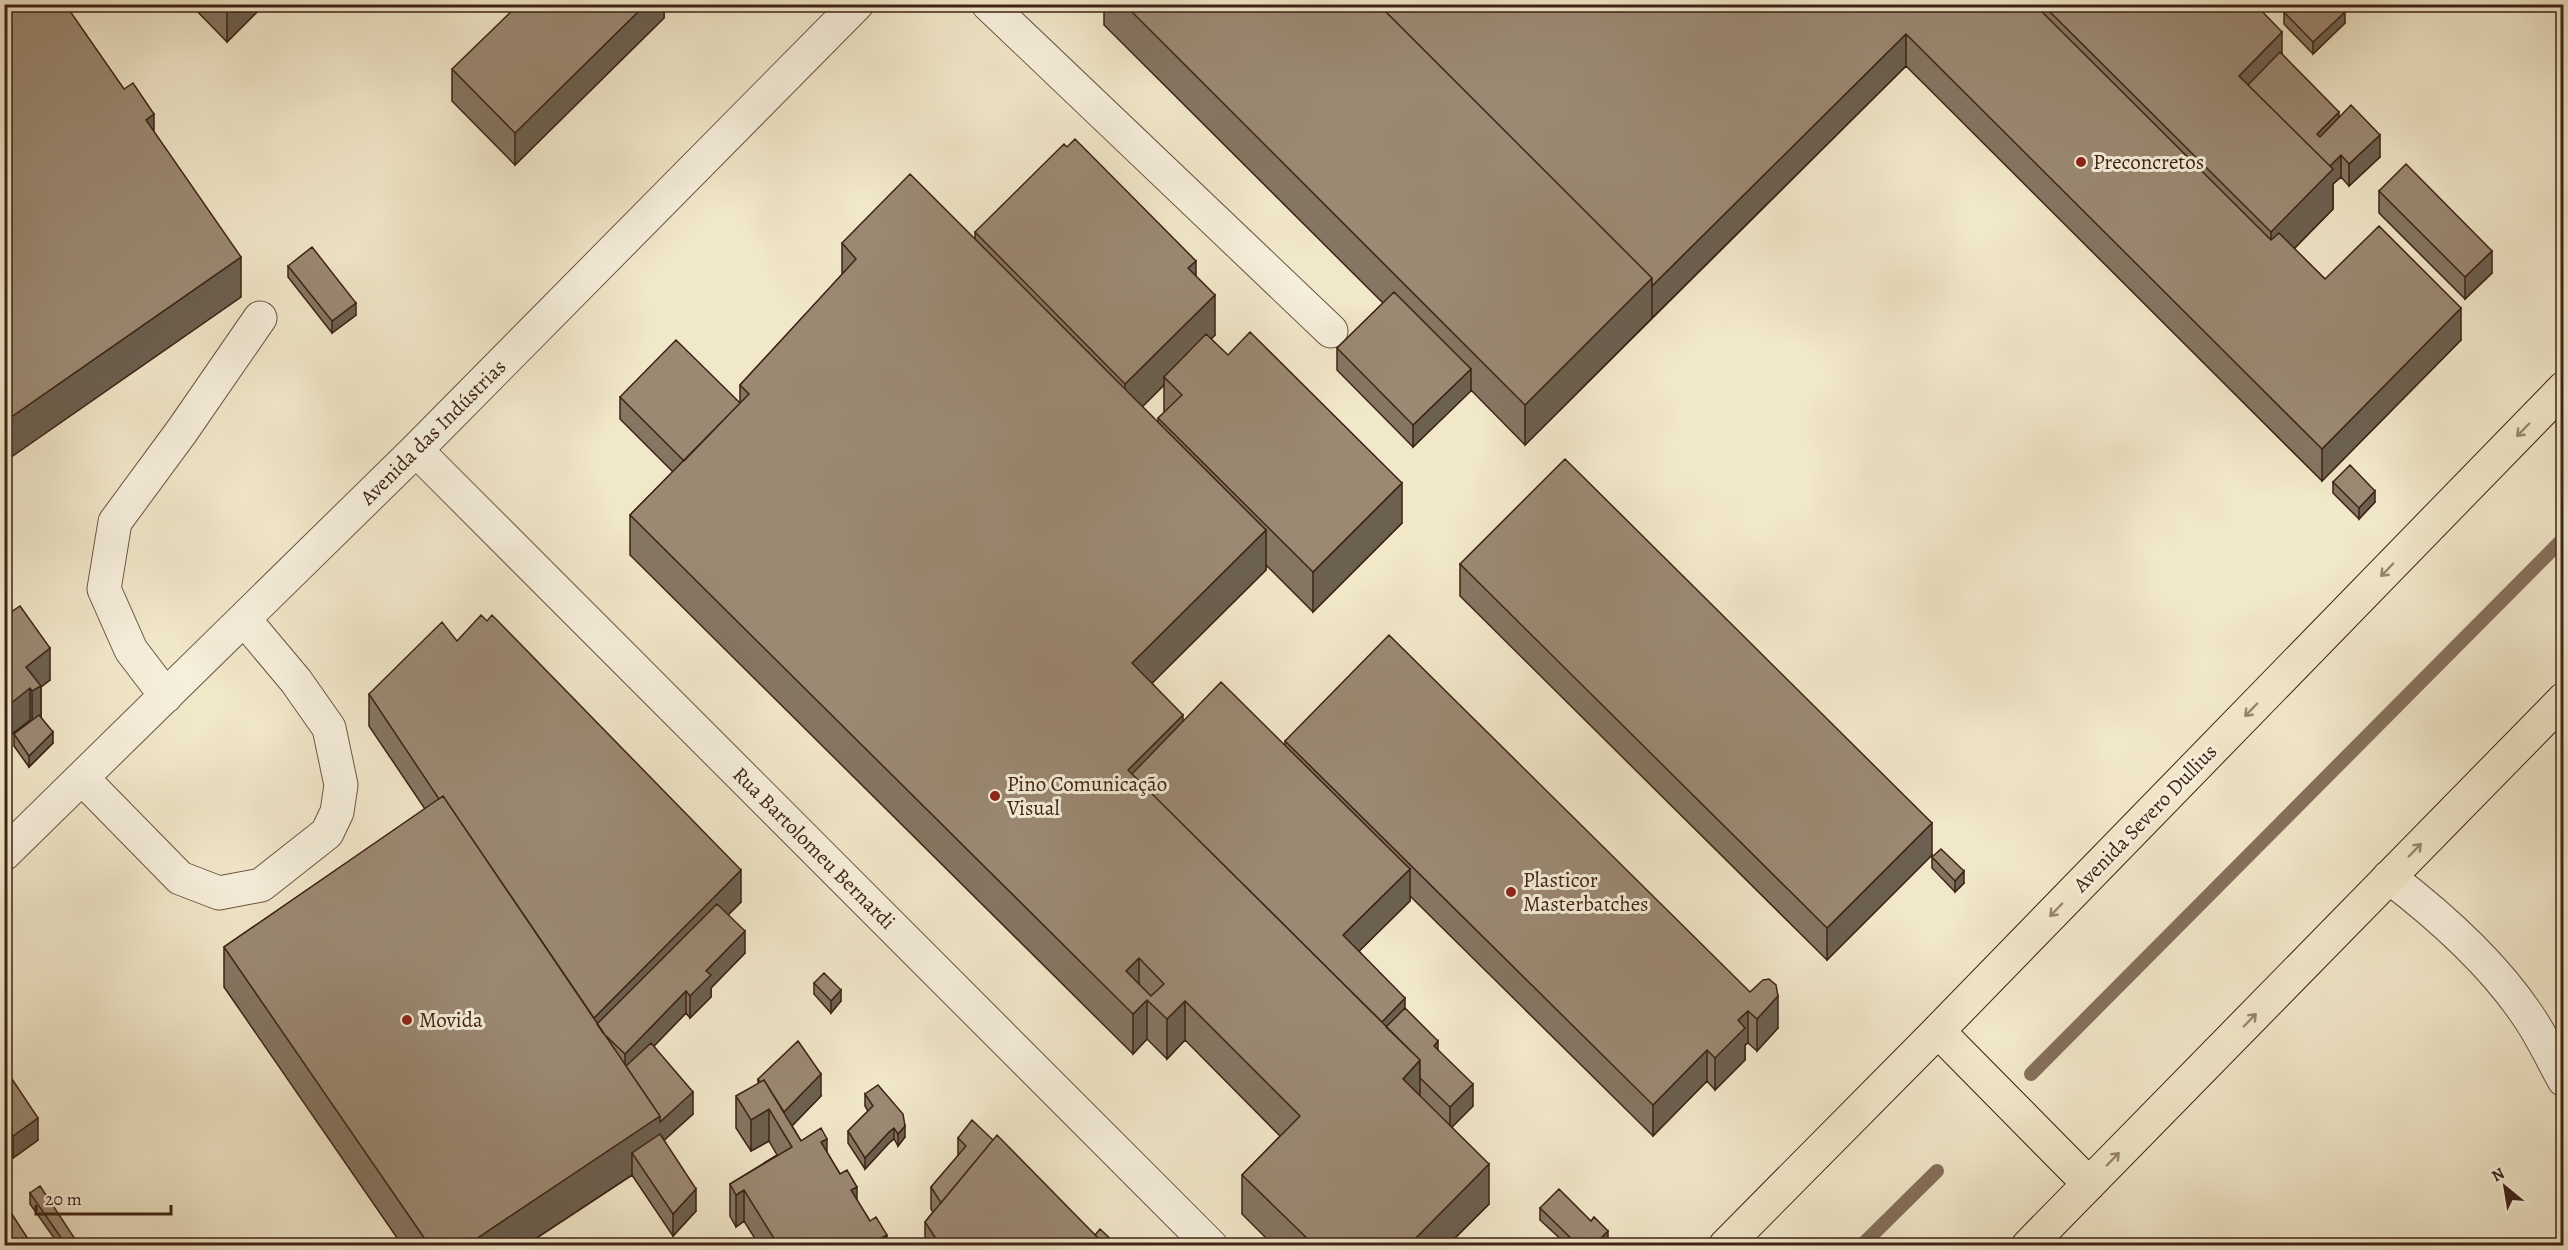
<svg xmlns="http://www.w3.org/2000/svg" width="2568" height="1250" font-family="Alegreya,serif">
<rect width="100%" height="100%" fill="#f1e7c9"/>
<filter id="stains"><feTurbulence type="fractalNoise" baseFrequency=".00333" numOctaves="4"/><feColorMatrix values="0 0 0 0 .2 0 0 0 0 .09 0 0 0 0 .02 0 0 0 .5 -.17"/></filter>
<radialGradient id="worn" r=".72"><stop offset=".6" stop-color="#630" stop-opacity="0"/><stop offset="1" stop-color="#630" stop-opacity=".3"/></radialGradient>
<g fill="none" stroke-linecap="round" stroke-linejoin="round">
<path stroke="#85705c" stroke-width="14" d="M2031 1074 2564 538
M1861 1246 1937 1171"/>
<g stroke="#6b5442" stroke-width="35">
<path id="minor" d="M988 4 1331 331
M416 450 1211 1246
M166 696 131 650 104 589 115 522 182 431 260 318
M82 778 180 878 219 893 261 885 327 833 337 812 341 785 329 728 296 681 244 619
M4 854 416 450 857 4
M2389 877C2440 916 2492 962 2528 1016 2542 1036 2552 1059 2564 1080"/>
</g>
<g stroke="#3e2315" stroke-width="35">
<path id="major" d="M1938 1031 2089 1184
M1725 1246 1938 1031 2564 388
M2028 1246 2564 699"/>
</g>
<use href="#minor" stroke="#f6efdc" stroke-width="33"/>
<use href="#major" stroke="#f1e7c9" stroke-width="33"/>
</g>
<path fill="#857663" stroke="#3e2315" stroke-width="1.5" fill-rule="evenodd" d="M190 4H265L227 42Z
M664 4V18L515 165 452 101V69Z
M1104 4H2255L2282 55 2339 117 2380 157 2349 186 2341 177 2333 184V209L2294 249 2325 279 2461 340 2322 481 1906 66 1525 445 1471 390 1413 447 1337 370V348L1383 303 1104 25Z
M2284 12 2345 23 2313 54 2284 24Z
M2379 191 2492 273 2465 299 2379 213Z
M975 232 1196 276 1215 335 1211 339 1402 523 1313 612 1266 565V570L1152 683 1183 721 1285 745V741L1778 1028 1757 1051 1748 1043 1745 1045V1060L1715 1090 1707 1081 1653 1136 1410 896V901L1359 951 1438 1051 1473 1106 1452 1127 1489 1204 1448 1245H1273L1242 1214V1175L1280 1136 1185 1040 1167 1059 1147 1039 1133 1054 630 555V515L673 472 620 419V397L740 403V385L842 275V243L975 239ZM1164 385V413L1158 418V423L1142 407Z
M288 266 356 315 332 333 288 277Z
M2333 482 2375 502 2359 519 2333 493Z
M1460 564 1932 855 1827 960 1460 596Z
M4 604 50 680 41 687V717L53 743 29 767 14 746V734L31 721 30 720 4 740Z
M457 641 741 902 728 915 745 953 711 988V997L690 1018 686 1013 654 1046 693 1114 664 1140 696 1211 673 1236 632 1175 526 1245H402L224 987V947L425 809 369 726V694Z
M1932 857 1964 883 1955 892 1932 868Z
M814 983 841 1001 831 1013 814 994Z
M4 1067 38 1140 13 1158 4 1145Z
M758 1079 821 1096 792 1126 801 1141 827 1153 870 1221 887 1245H759L744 1221 736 1227 730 1216V1184L777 1155 769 1141 751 1151 736 1128V1096L758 1084Z
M865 1094 905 1137 898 1146 894 1139 889 1143 865 1169 848 1143V1131L868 1111 865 1106Z
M958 1138 1095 1235 1117 1245H925V1222L933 1212 931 1209V1187L958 1156Z
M30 1193 75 1245H59L30 1204Z
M1540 1208 1591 1221 1608 1242 1605 1245H1567L1540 1220Z"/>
<path fill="#6c6050" stroke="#3e2315" stroke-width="1.5" d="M227 4H265L227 42Z
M646 4H664V18L515 165V133Z
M2345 12V23L2313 54V42Z
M2282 32V71L2250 104 2239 76Z
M1906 34V66L1652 318V286Z
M2339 112V134L2317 156V134Z
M154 114V154L146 120Z
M2380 135V157L2349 186V164Z
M2341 155V177L2333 184V209L2271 272V232L2322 173Z
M2492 251V273L2465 299V277Z
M241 257V297L4 462V422Z
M1196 261V301L1188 268Z
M1652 278V318L1525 445V405Z
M1215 295V335L1168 381 1164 377V385L1125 424V384Z
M356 303V315L332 333V321Z
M2461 308V340L2322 481V449Z
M1471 369V391L1413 447V425Z
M1402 483V523L1313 612V572Z
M2375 491V502L2359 519V508Z
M1266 530V570L1132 703V663Z
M50 648V680L41 687V717L32 723V691L30 688V720L4 740V709L26 667Z
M1183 715V755L1144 794 1128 770Z
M53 732V743L29 767V756Z
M1932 823V855L1827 960V928Z
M1410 869V901L1343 967V935Z
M741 870V902L607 1036 590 1022Z
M1964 871V883L1955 892V881Z
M745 931V953L711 988V997L690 1018V996L706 971Z
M1139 958V998L1126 971Z
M841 990V1001L831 1013V1001Z
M686 991V1013L625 1076V1054Z
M1778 996V1028L1757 1051V1019Z
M1405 998V1030L1378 1026Z
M1147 1000V1039L1133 1054V1014Z
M1185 1001V1040L1167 1059V1019Z
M1748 1011V1043L1745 1045V1060L1715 1090V1058L1738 1020Z
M1438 1041V1063L1434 1046Z
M11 1045V1057L4 1063V1052Z
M1707 1050V1081L1653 1136V1105Z
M1420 1060V1100L1403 1079Z
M821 1074V1096L784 1134 780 1116Z
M1473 1084V1106L1450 1129V1107Z
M693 1092V1114L660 1144 632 1153V1175L526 1245H467Z
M769 1109V1141L751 1151V1120Z
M38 1118V1140L13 1158V1136Z
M905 1126V1137L898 1146V1134Z
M894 1128V1139L889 1143 865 1169V1158L889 1132Z
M827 1139V1170L821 1142Z
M1489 1164V1204L1448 1245H1409Z
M857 1187V1218L851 1190Z
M696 1189V1211L673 1236V1214Z
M744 1190V1221L736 1227V1195Z
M1608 1231V1242L1605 1245H1594Z
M887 1235V1245H881V1238Z
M75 1239V1245H66Z"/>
<path fill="#9b8973" stroke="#3e2315" stroke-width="1.5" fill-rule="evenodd" d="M4 4H65L124 89 133 83 154 114 146 120 241 257 4 422Z
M519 4H646L515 133 452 69Z
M1124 4H1378L1652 278 1525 405Z
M1378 4H2039V9L2271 240 2279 233 2325 279 2379 226 2461 308 2322 449 1906 34 1652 286V278Z
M2042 4H2255L2282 32 2239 76 2333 169 2271 232Z
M2292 4H2338L2345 12 2313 42 2284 12Z
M2280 52 2339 112 2317 134 2320 137 2351 105 2380 135 2349 164 2341 155 2330 166 2248 85Z
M1075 139 1196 261 1188 268 1215 295 1125 384 975 232 1064 144 1067 147Z
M2406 164 2492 251 2465 277 2379 191Z
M910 174 1266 530 1132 663 1183 715 1128 770 1420 1060 1403 1079 1489 1164 1409 1245H1314L1242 1175 1300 1116 1185 1001 1167 1019 1147 1000 1133 1014 630 515 749 394 740 385 856 259 842 243ZM1139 958 1164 984 1151 996 1126 971Z
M312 247 356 303 332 321 288 266Z
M1394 292 1471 369 1413 425 1337 348Z
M1250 332 1402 483 1313 572 1158 418 1182 395 1164 377 1206 334 1228 355Z
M676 340 740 403 684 461 620 397Z
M1565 459 1932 823 1827 928 1460 564Z
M2350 465 2375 491 2359 508 2333 482Z
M4 604 11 613 4 617Z
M20 606 50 648 26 667 41 686 32 691 30 688 4 709V617Z
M481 615 487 621 492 615 741 870 594 1018 443 796 439 799 369 694 442 622 457 641Z
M1389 635 1750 992 1763 980 1769 979 1776 985 1778 996 1757 1019 1748 1011 1738 1020 1745 1028 1715 1058 1707 1050 1653 1105 1285 741Z
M1221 682 1410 869 1343 935 1405 998 1382 1022 1132 774Z
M39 715 53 732 29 756 14 734Z
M443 796 660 1116 467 1245H429L224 947Z
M1941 849 1964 871 1955 881 1932 857Z
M717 904 745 931 706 971 711 975 690 996 686 991 625 1054 603 1033 597 1024Z
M824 973 841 990 831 1001 814 983Z
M1405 1008 1438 1041 1434 1046 1473 1084 1450 1107 1420 1078V1060L1386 1027Z
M4 1038 11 1045 4 1052Z
M798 1041 821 1074 784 1112 764 1080 760 1082 758 1079Z
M651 1043 693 1092 660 1122V1116L626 1066Z
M4 1067 38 1118 13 1136 4 1123Z
M764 1080 801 1141 821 1128 827 1139 821 1142 840 1174 847 1170 857 1187 851 1190 870 1221 876 1217 887 1235 881 1238 885 1245H778L744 1190 736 1195 730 1184 792 1147 769 1109 751 1120 736 1096Z
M878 1085 903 1114 905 1126 898 1134 894 1128 889 1132 865 1158 848 1131 873 1106 865 1094Z
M972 1120 993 1140 941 1203 931 1187 966 1146 958 1138Z
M660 1134 696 1189 673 1214 632 1153Z
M997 1135 1105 1245H940L925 1222Z
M40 1186 75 1239 66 1245 30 1193Z
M1559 1189 1591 1221 1594 1217 1608 1231 1594 1245H1578L1540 1208Z
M4 1202 32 1245H4Z
M1100 1229 1117 1245H1105L1095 1235Z"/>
<defs><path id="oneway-shaft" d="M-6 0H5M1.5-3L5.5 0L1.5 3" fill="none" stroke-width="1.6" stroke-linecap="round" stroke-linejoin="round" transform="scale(1.5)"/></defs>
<g stroke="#98856f">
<use href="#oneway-shaft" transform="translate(2523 430) rotate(134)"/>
<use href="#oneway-shaft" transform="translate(2387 570) rotate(134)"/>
<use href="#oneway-shaft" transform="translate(2251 710) rotate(134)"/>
<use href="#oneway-shaft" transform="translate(2415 850) rotate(-46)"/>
<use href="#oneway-shaft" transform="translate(2056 910) rotate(134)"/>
<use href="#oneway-shaft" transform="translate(2250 1020) rotate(-46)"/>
<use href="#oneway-shaft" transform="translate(2113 1159) rotate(-46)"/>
</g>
<g fill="#8f2418" stroke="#f6efdc" stroke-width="2">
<circle cx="2081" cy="162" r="6"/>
<circle cx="995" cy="796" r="6"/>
<circle cx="1511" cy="892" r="6"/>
<circle cx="407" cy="1020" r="6"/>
</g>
<g text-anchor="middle" stroke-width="6" stroke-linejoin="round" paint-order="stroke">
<g font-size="21" fill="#3e2315" stroke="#f6efdc" text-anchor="start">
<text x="2093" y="169">Preconcretos</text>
<text x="1007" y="791">Pino Comunicação<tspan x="1007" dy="24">Visual</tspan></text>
<text x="1523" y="887">Plasticor<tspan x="1523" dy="24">Masterbatches</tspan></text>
<text x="419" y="1027">Movida</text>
</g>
<g font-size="21" fill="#3e2315" stroke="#f6efdc">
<text transform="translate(433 432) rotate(-45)" y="7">Avenida das Indústrias</text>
<text transform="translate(2145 818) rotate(-46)" y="7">Avenida Severo Dullius</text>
<text transform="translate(814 848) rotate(45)" y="7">Rua Bartolomeu Bernardi</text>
</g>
</g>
<rect width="2568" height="1250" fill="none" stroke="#f1e7c9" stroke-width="24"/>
<rect x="6" y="6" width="2556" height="1238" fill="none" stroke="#3e2315" stroke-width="3"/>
<rect x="12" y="12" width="2544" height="1226" fill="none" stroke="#3e2315" stroke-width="1.5"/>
<g transform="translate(2505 1187) rotate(330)" stroke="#f6efdc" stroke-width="4.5" paint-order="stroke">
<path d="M0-4.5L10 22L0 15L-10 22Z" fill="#3e2315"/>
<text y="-9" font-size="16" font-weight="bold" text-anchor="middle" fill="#3e2315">N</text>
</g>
<path d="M36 1205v9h135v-9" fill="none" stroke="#3e2315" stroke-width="3"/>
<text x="45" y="1205" font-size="18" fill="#3e2315" stroke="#f6efdc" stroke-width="4.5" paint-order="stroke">20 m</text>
<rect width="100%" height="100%" filter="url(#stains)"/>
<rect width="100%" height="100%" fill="url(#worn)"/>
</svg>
